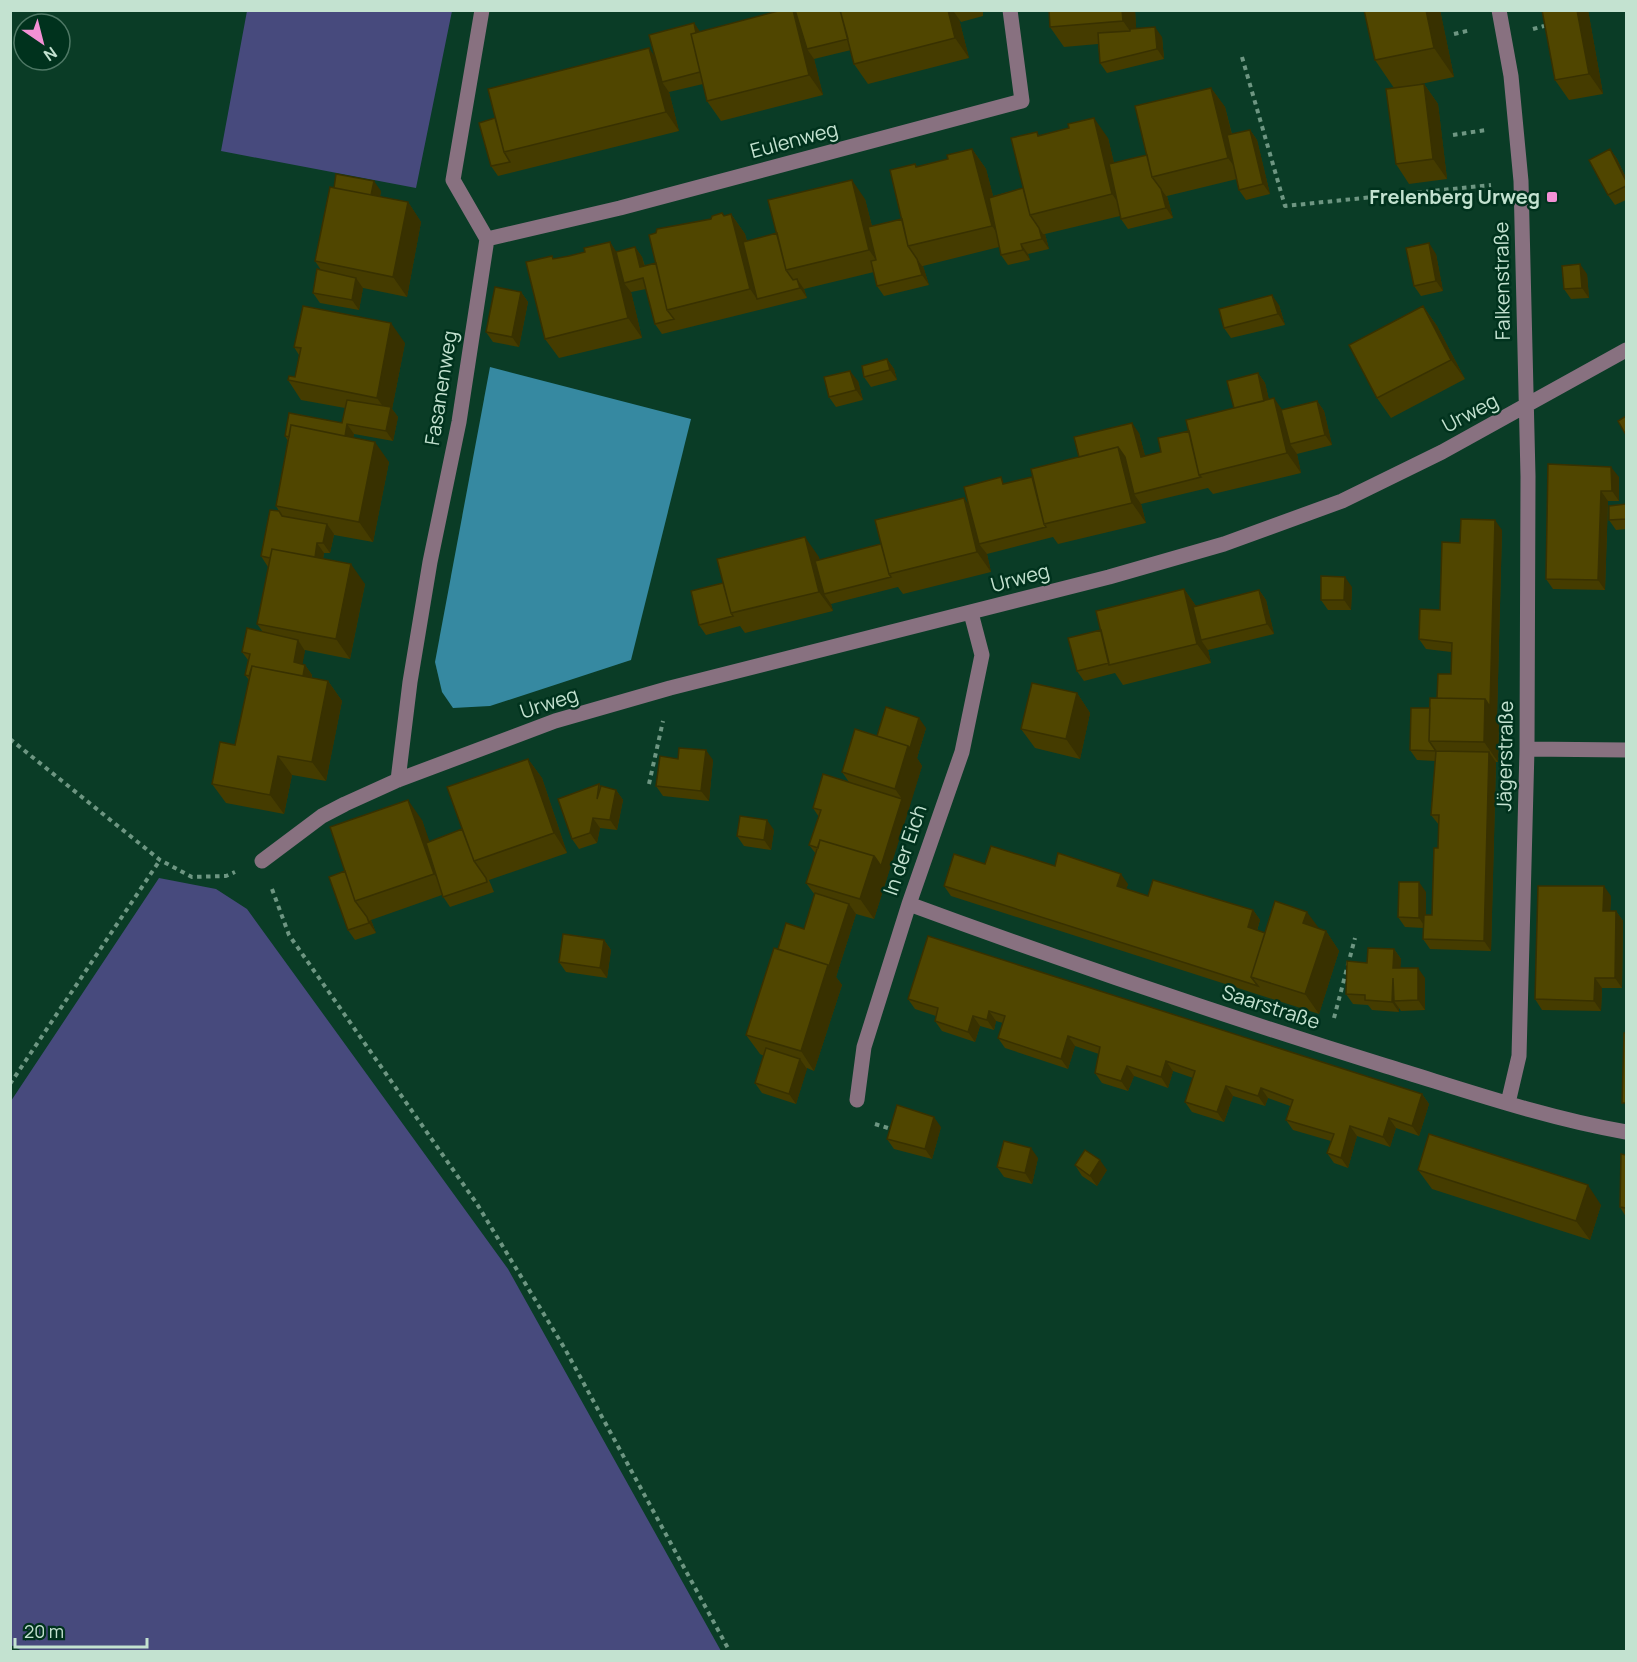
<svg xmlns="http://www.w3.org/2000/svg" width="1637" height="1662" font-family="Manrope,sans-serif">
<rect width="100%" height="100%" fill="#0a3c26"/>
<path fill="#474a7d" d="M247 11H452L416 188 221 151Z
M159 878 216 889 247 909 508 1269 721 1651 24 1652 11 1645V1101Z"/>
<path fill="#3689a1" d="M490 367 691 419 631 660 490 706 453 708 442 692 435 662Z"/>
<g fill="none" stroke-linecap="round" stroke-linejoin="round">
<path stroke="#6e9682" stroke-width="4" stroke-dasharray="4.5 4.5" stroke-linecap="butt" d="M1533 29 1544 26
M1454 34 1471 30
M1242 57 1285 206 1491 185
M1453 135 1486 130
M10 739 160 860 192 877 226 876 235 872
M649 784 663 721
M272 889 289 935 477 1204 565 1349 730 1652
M1334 1018 1355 938
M10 1084 160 860
M875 1124 891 1129"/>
<path stroke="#887180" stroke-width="15" d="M1499 10 1511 76 1521 181 1528 476 1527 749 1519 1056 1508 1103
M487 239 620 208 1022 101 1010 10
M1527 749 1626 750
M398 780 410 682 430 562 459 422 487 239 453 180 482 10
M262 861 322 816 345 804 398 780 555 721 670 688 1109 577 1224 544 1342 501 1442 452 1626 350
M909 904C1066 962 1225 1016 1386 1066 1465 1090 1545 1118 1626 1132
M857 1100 864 1047 909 904 962 752 982 655 971 613"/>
</g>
<path fill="#453c00" d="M796 10H983V16L961 22 959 19 969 58 868 84 854 64 851 50 814 59 823 95 721 121 707 101 703 84 669 92 679 131 498 176 491 166 495 118 655 57 694 23 700 32 797 14Z
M1049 10H1135L1136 28 1162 37 1164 59 1107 73 1100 63 1098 44 1064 47 1050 27Z
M1440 10 1454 77 1416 85 1424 84 1438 104 1447 179 1409 184 1396 164 1394 88 1375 60Z
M1588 10 1603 94 1569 100 1555 80Z
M1211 88 1225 107 1232 134 1250 130 1257 140 1270 194 1246 200 1239 190 1237 179 1167 196 1173 218 1128 229 1121 219 1120 216 1045 234 1049 249 1028 254 1030 260 1008 265 1001 255 999 247 923 266 929 285 884 296 877 286 874 272 804 289 807 298 662 334 655 324 646 289 631 292 642 338 559 358 545 339 554 259 585 252 610 242 616 252 635 247 642 257 645 266 656 263 724 216 731 214 745 234 747 241 777 233 865 199 872 226 902 219 915 164 918 167 948 159 972 149 986 169 993 196 1023 188 1037 132 1039 136 1108 138 1114 163 1147 155Z
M1610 149 1617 159 1626 178V200L1615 205 1608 195Z
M381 191 380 197 408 202 421 222 407 297 363 288 359 310 320 303 313 293 321 270 315 261Z
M1436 254 1443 291 1421 296 1414 286Z
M1587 274 1589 298 1571 299 1564 289Z
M521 292 528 302 519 347 493 342 486 332Z
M1279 305 1285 325 1231 338 1224 328Z
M1423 306 1437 326 1465 379 1391 418 1377 398Z
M405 343 392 409 398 417 393 441 354 434 353 438 389 462 373 542 334 535 330 553H324L323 559 365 584 350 659 305 650 302 664 305 665 312 675V678L328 681 342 701 326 781 292 775 284 814 226 803 212 784 235 745 249 680 245 675 248 660 242 652 263 632 257 624 268 567 261 556 279 511 276 506 288 441 285 436 342 423 345 408 301 400 288 380 295 377 299 355 294 347Z
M887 359 894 369 897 380 871 387 864 377Z
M1258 373 1265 383 1269 400 1282 410 1317 401 1324 411 1332 445 1297 454 1301 473 1213 494 1208 488 1141 504 1146 523 1058 544 1053 537 987 554 991 572 903 594 898 587 831 604 833 611 745 633 740 626 706 635 699 625 819 557V560L881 544 969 505 1006 484 1032 477 1139 433 1145 456 1161 452 1189 431 1234 408Z
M858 381 863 400 836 407 829 397Z
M1548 464 1619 477V501H1608L1605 590 1553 589 1546 579Z
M1626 504V529L1616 530 1609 520Z
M1502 530 1497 717 1499 719 1498 762H1496L1491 951 1430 949 1423 939V928L1405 927 1398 917 1426 892V915H1432L1438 848 1439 825 1431 815 1435 761 1417 760 1410 750 1430 708 1451 674V652L1426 649 1419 639 1440 610 1460 543Z
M1352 587 1351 610H1328L1321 600Z
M1184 589 1196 606 1259 590 1266 600 1274 634 1208 650 1211 663 1123 685 1115 673 1084 681 1077 671 1101 630Z
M1077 693 1090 713 1080 759 1035 748 1021 729Z
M926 728 917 758 922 766 874 919 856 914 836 977 842 985 814 1071 807 1068 796 1104 762 1093 755 1083 764 1056 760 1054 746 1035 778 949 804 929 815 895 806 883 816 854 809 845 819 817 813 808 849 782 842 772 877 736Z
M528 759 542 778 567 853 489 880 494 892 450 907 442 895 371 920 376 933 355 940 348 930 345 871 422 820 429 842 462 829Z
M713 760 709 801 663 796 656 786Z
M599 784 601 787 616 790 623 800 617 830 600 828 597 843 579 849 572 839Z
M774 830 771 850 744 846 737 836Z
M985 864 1055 866 1128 884 1126 889 1148 896 1253 910 1260 920 1257 931 1265 933 1319 929 1326 931 1339 951 1319 1014 951 896 944 886Z
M1611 896 1610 911H1616L1623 921 1622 988H1602L1601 1011 1542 1010 1535 999Z
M928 936 1422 1094 1429 1104 1419 1136 1396 1128 1390 1147 1357 1136 1348 1168 1334 1163 1327 1153 1331 1141 1293 1130 1286 1120 1290 1106 1268 1098 1265 1106 1233 1096 1224 1122 1192 1112 1185 1102 1193 1078 1173 1071 1168 1088 1134 1076 1128 1091 1102 1083 1095 1073 1099 1054 1075 1046 1068 1069 1005 1048 998 1038 1003 1023 996 1021 994 1030 980 1026 975 1042 942 1031 935 1021 936 1016 915 1009 908 999Z
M604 940 611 950 607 978 566 972 559 962Z
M1394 949 1401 959 1400 968 1425 978V1010L1401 1011 1399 1008V1012L1372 1010 1368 1005 1353 1004 1346 994 1367 963Z
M941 1127 932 1159 894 1149 887 1139Z
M1626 1155V1217L1620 1207Z
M1038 1158 1032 1184 1004 1177 997 1167Z
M1075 1165 1107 1170 1097 1186 1082 1176Z
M1418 1170 1601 1205 1590 1240 1432 1189Z"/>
<path fill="#383100" d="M793 10H794L806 28 807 49 814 59 823 95 809 75Z
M948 10H956L954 12 959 19 969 58 955 38Z
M1122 10H1135L1137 41 1123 21Z
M1426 10H1440L1454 77 1434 48Z
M1577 10H1588L1603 94 1589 74Z
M694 23 701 33 704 71Z
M1155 27 1162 37 1164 59 1157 49Z
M649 48 663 68 662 82 669 92 679 131 666 112Z
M1424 84 1438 104 1447 179 1433 159Z
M1211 88 1225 107 1242 177 1228 158Z
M1094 118 1108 138 1126 214 1112 194Z
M1250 130 1257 140 1270 194 1263 184Z
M972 149 986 169 1006 246 992 226Z
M1610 149 1617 159 1626 178V181Z
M852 180 865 199 883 270 869 250Z
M374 181 381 191 377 213 370 203Z
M1161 189 1166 196H1167L1173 218 1166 208Z
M408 202 421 222 407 297 393 277Z
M731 214 745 234 761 298 757 299 750 289Z
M1039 228 1043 234H1045L1049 249 1042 239Z
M610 242 623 262 624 283 631 292 642 338 628 318Z
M1429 243 1436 254 1443 291 1436 281Z
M1021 244 1028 254 1030 260 1023 250Z
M635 247 642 257 647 277 640 267Z
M917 259 922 266H923L929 285 922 275Z
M1580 264 1587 274 1589 298 1582 288Z
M356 278 363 288 359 310 352 300Z
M797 279 804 289 807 298 800 288Z
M521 292 528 302 519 347 512 337Z
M1272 295 1279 305 1285 325 1278 314Z
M1423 306 1437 326 1465 379 1451 360Z
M391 323 405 343 392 409 398 417 393 441 386 431 389 415 377 398Z
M887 359 894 369 897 380 890 370Z
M850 371 858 381 863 400 856 390Z
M1258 373 1265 383 1274 421 1267 411Z
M1274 398 1288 418 1290 444 1297 454 1301 473 1287 453Z
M1317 401 1324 411 1332 445 1325 435Z
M1132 423 1139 433 1148 467 1141 457Z
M347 424 354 434 350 454 343 444Z
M375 442 389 462 373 542 359 522Z
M1118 447 1132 467 1134 494 1141 504 1146 523 1132 503Z
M1611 467 1619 477V501L1612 491Z
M1601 491 1608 501 1605 590 1598 580Z
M964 498 978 518 979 544 987 554 991 572 977 552Z
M1495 520 1502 530 1497 717 1499 719 1498 762 1484 742 1485 699Z
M327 524 334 534 330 553 323 543Z
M805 537 819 557 828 593 824 594 831 604 833 611 819 592Z
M317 543 324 553 320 575 313 565Z
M351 564 365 584 350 659 336 639Z
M1345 577 1352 587 1351 610 1344 600Z
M1184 589 1198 609 1201 640 1208 650 1211 663 1197 644Z
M1259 590 1266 600 1274 634 1267 624Z
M298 640 305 651 301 672 294 662Z
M305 665 312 675 308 694 301 684Z
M328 681 342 701 326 781 312 762Z
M1077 693 1090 713 1080 759 1066 739Z
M919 718 926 728 917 758 922 766 909 809 895 789 908 746Z
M706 750 713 760 709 801 701 791Z
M1489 752 1496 762 1491 951 1484 941Z
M278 756 292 775 284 814 270 795Z
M528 759 542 778 567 853 554 833Z
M616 790 623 800 617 830 610 820Z
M902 799 909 809 874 919 860 899 874 856Z
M408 800 422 820 448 894 434 874Z
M593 818 600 828 597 843 590 833Z
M767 820 774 830 771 850 764 840Z
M1121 874 1128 884 1124 896 1117 886Z
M1419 882 1426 892V928L1419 918Z
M1604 886 1611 896 1610 921 1603 911Z
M849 904 856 914 836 977 842 985 814 1071 801 1051 828 965Z
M1253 910 1260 920 1255 937 1248 927Z
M1616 911 1623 921 1622 988 1615 978Z
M1307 912 1321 931 1303 923Z
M367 917 369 921 371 920 376 933 369 923Z
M1326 931 1339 951 1319 1014 1305 994Z
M604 940 611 950 607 978 600 968Z
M1394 949 1401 959 1400 978 1393 968Z
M1418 968 1425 978V1010L1418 1000Z
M1393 978 1394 1001 1399 1008V1012L1392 1002Z
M1595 978 1602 988 1601 1011 1594 1001Z
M989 1011 996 1021 994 1030 987 1020Z
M973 1016 980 1026 975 1042 968 1032Z
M1068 1036 1075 1046 1068 1069 1061 1059Z
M800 1059 807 1069 796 1104 789 1094Z
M1166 1061 1173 1071 1168 1088 1161 1077Z
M1127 1066 1134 1076 1128 1091 1121 1081Z
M1226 1086 1233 1096 1224 1122 1217 1112Z
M1261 1088 1268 1098 1265 1106 1258 1096Z
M1422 1094 1429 1104 1419 1136 1412 1126Z
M934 1117 941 1127 932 1159 925 1149Z
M1389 1118 1396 1128 1390 1147 1383 1137Z
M1350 1126 1357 1136 1348 1168 1341 1158Z
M1031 1148 1038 1158 1032 1184 1025 1173Z
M1100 1160 1107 1170 1097 1186 1090 1176Z
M1588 1185 1601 1205 1590 1240 1576 1221Z"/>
<path fill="#504600" stroke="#383100" stroke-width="1.5" d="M782 10H793L809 75 707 101 691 34Z
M795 10H840L848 39 807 49Z
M840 10H948L955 38 854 64Z
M1049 10H1122L1123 21 1050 27Z
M1364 10H1426L1434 48 1375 60Z
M1542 10H1577L1589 74 1555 80Z
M694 23 696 33 691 34 700 72 662 82 649 35Z
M1155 27 1157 49 1100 63 1098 33 1130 31V29Z
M649 48 666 112 504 152 488 89Z
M1424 84 1433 159 1396 164 1386 89Z
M1211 88 1228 158 1152 177 1135 106Z
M495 118 504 152 510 162 491 166 479 123Z
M1094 118 1112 194 1030 215 1011 138 1037 132 1038 136 1069 128 1068 124Z
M1250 130 1263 184 1239 190 1227 135Z
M972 149 992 226 908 246 890 170 915 164 916 167 948 159 947 155Z
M1610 149 1626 181V186L1608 195 1589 160Z
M1147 155 1152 177 1161 189 1166 208 1121 219 1109 164Z
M336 174 374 181 371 195 334 188Z
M852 180 869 250 786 270 768 200Z
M330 187 408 202 393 277 315 261Z
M1023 188 1030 215 1039 228 1042 239 1021 244 1023 250 1001 255 989 198Z
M722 213 724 216 731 214 750 289 667 310 649 235 656 233 657 229 711 219 712 216Z
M902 219 908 246 917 259 922 275 877 286 871 261 876 260 868 227Z
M777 233 786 270 793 280 797 279 800 288 757 299 743 242Z
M610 242 628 318 545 339 526 262 552 256 553 259 569 256 585 252 584 248Z
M1429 243 1436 281 1414 286 1406 248Z
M635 247 640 267 656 263 667 310 674 319 655 324 643 278 624 283 616 252Z
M1580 264 1582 288 1564 289 1562 266Z
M317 269 356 278 352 300 313 293Z
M495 287 521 292 512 337 486 332Z
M1272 295 1278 314 1224 328 1219 309Z
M303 306 391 323 377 398 288 380 289 376 295 377 301 348 294 347Z
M1423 306 1451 360 1377 398 1349 345Z
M887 359 890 370 864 377 862 366Z
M850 371 856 390 829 397 824 377Z
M1258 373 1264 401 1234 408 1227 381Z
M1274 398 1287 453 1199 475 1186 420Z
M347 400 391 407 386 431 347 424 345 436 291 425 289 437 285 436 289 413 342 423Z
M1317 401 1325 435 1290 444 1281 410Z
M1626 416V435L1618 421Z
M1132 423 1141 457 1161 452 1158 438 1189 431 1199 475 1201 477 1134 494 1125 457 1118 447 1079 457 1074 437Z
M291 425 375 442 359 522 276 506Z
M1118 447 1132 503 1044 524 1031 469Z
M1548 464 1611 467 1612 491H1601L1598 580 1546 579Z
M1001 477 1003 484 1032 477 1044 524 1046 527 979 544 964 487Z
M964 498 977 552 889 574 875 520Z
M1626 504V519L1609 520V506Z
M270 510 279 511 282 516 327 524 323 543H317L315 557 272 549 270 558 261 556Z
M1461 519 1495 520 1490 707 1485 699 1437 698 1438 674H1451L1452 643 1419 639 1420 609 1440 610 1442 542 1460 543Z
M805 537 819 592 731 613 717 559Z
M881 544 889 574 891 577 824 594 815 561Z
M272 549 351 564 336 639 257 624Z
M1321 576 1345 577 1344 600H1321Z
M723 583 731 613 733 616 699 625 691 591Z
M1184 589 1197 644 1109 665 1096 611Z
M1259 590 1267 624 1201 640 1193 607Z
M247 628 298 640 294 662 305 665 303 676 252 666 249 676 245 675 250 654 242 652Z
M1101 630 1109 663 1077 671 1068 638Z
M252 666 328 681 312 762 278 756 270 795 212 784 220 742 235 745Z
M1032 683 1077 693 1066 739 1021 729Z
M1430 698 1485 699 1484 742 1429 741Z
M886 707 919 718 910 748 908 746 877 736Z
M1411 708H1430L1429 741 1436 751 1410 750Z
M855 729 908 746 895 789 842 772Z
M679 748 706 750 701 791 656 786 660 756 678 759Z
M1436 751 1489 752 1484 941 1423 939 1424 915H1432L1434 848H1438L1439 815H1431Z
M528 759 554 833 474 861 447 787Z
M823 774 902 799 881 866 874 856 820 840 818 848 809 845 821 810 813 808Z
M599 784 597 799 601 786 616 790 610 820 593 818 590 833 572 839 558 799Z
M408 800 434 874 355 901 330 827Z
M740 816 767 820 764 840 737 836Z
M462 829 474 861 486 878 487 882 443 897 426 843Z
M820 840 874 856 860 899 806 883Z
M991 846 1055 866 1058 853 1121 874 1117 886 1148 896 1153 880 1253 910 1248 927 1265 933 1251 977 1258 986 944 886 954 854 985 864Z
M345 871 355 901 367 917 369 923 348 930 329 877Z
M1399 882H1419V918L1398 917Z
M1538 886H1604L1603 911H1616L1615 978H1595L1594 1001 1535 999Z
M815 893 849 904 829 966 828 965 778 949 786 923 804 929Z
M1275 901 1307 912 1303 923 1326 931 1305 994 1251 977Z
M563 934 604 940 600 968 559 962Z
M928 936 1422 1094 1412 1126 1389 1118 1383 1137 1350 1126 1341 1158 1327 1153 1334 1134 1286 1120 1293 1100 1261 1088 1258 1096 1226 1086 1217 1112 1185 1102 1195 1071 1166 1061 1161 1077 1127 1066 1121 1081 1095 1073 1100 1047 1068 1036 1061 1059 998 1038 1005 1016 989 1011 987 1020 973 1016 968 1032 935 1021 938 1008 908 999Z
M774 948 828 965 801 1051 746 1035Z
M1368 948 1394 949 1393 968H1418V1000L1394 1001 1393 978 1392 1002 1365 1000V995L1346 994 1347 961 1367 963Z
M1624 1033H1626V1103H1622Z
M766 1048 800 1059 789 1094 755 1083Z
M897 1105 934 1117 925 1149 887 1139Z
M1429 1134 1588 1185 1576 1221 1418 1170Z
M1004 1141 1031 1148 1025 1173 997 1167Z
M1085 1150 1100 1160 1090 1176 1075 1165Z
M1621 1154 1626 1155V1208L1620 1207Z"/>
<rect fill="#f391d5" stroke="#00321d" stroke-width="2" x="1546" y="191" width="12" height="12" rx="3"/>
<g text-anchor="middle" stroke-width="5" stroke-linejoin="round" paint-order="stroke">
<g font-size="20" fill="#c3e2d0" stroke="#00321d">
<text transform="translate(794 140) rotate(-15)" y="7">Eulenweg</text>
<text transform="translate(1502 281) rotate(-91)" y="7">Falkenstraße</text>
<text transform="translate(441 388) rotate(-81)" y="7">Fasanenweg</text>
<text transform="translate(1470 413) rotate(-28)" y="7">Urweg</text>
<text transform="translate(1020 578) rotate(-15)" y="7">Urweg</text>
<text transform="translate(549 703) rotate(-18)" y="7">Urweg</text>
<text transform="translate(1505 756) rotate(-89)" y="7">Jägerstraße</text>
<text transform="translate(905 850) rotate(-71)" y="7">In der Eich</text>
<text transform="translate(1271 1007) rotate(18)" y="7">Saarstraße</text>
</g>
<g font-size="20" font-weight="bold" fill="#c3e2d0" stroke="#00321d" text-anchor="end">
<text x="1540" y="204">Frelenberg Urweg</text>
</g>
</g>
<rect width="1637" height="1662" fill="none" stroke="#c3e2d0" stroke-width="24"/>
<g transform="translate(42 42) rotate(145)"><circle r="28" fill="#00321d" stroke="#4e7865" stroke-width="1.5"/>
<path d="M0-4.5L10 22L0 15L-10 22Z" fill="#f391d5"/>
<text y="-9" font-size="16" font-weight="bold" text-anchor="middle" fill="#c3e2d0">N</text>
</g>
<path d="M15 1638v9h132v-9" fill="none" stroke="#c3e2d0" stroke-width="3"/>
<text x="24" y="1638" font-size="18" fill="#c3e2d0" stroke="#00321d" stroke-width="4.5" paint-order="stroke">20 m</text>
</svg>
